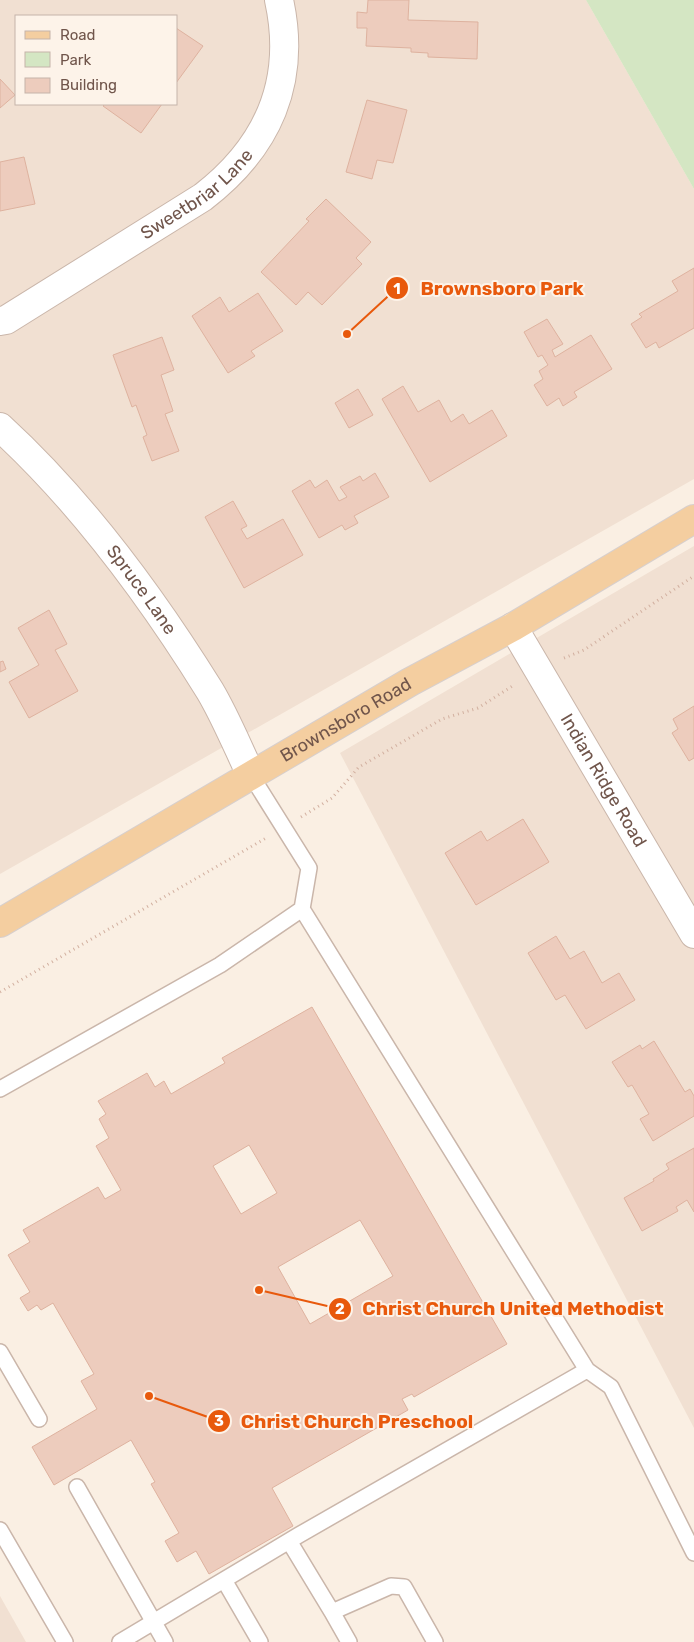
<svg xmlns="http://www.w3.org/2000/svg" width="694" height="1642" font-family="Rubik,sans-serif">
<rect width="100%" height="100%" fill="#faefe3"/>
<path fill="#f1e0d2" fill-rule="evenodd" d="M0 0H586L694 189V479L0 874ZM16 16H176V104H16Z
M694 546V1428L340 753Z
M0 1596 26 1642H0Z"/>
<path fill="#d4e6c3" d="M586 0H694V189Z"/>
<path fill="#edccbd" stroke="#deb29f" fill-rule="evenodd" d="M368 0H409L408 20 478 22 477 59 428 57V53L411 52V48L366 46 367 28H357V12L367 13Z
M176 28 203 46 176 83Z
M0 79 15 95 0 108Z
M367 100 407 110 393 163 377 160 372 179 346 172Z
M105 104H162L141 133 103 106Z
M24 157 35 204 0 211V162Z
M326 199 371 242 356 258 362 264 322 305 308 292 296 305 261 272 309 221 306 219Z
M694 268V328L659 348 656 342 646 348 631 324 642 317 639 314 678 291 672 281Z
M258 293 283 331 251 351 255 356 228 373 192 316 220 297 229 312Z
M547 319 563 344 552 350 555 357 591 335 612 369 574 392 577 397 563 406 559 398 547 406 534 385 543 379 539 371 548 365 542 355 538 357 524 332Z
M162 337 174 370 161 375 173 411 165 414 179 451 152 461 143 437 147 435 136 405 132 407 113 355Z
M403 386 418 412 439 400 451 422 463 414 469 424 492 410 507 436 430 482 382 399Z
M358 389 373 415 349 428 335 403Z
M375 473 389 497 354 516 358 523 345 530 342 525 319 538 292 491 310 480 315 488 327 480 339 501 347 497 340 487 360 476 363 481Z
M233 501 247 526 241 529 247 539 283 519 303 555 244 588 205 517Z
M49 610 67 644 55 650 78 691 29 718 9 682 39 665 18 628Z
M3 661 6 669 0 672V662Z
M694 706V758L689 761 672 733 678 729 673 719Z
M523 819 549 862 476 905 445 853 481 831 487 841Z
M556 936 570 959 584 951 602 983 619 973 635 1000 586 1029 565 995 556 1000 528 953Z
M312 1007 507 1344 414 1397 412 1394 402 1399 408 1410 272 1488 293 1526 209 1574 196 1551 177 1562 165 1541 179 1533 151 1484 155 1482 131 1440 54 1485 32 1447 97 1409 81 1381 94 1374 53 1303 41 1310 37 1305 28 1311 20 1298 30 1292 8 1255 30 1242 23 1230 98 1187 105 1199 121 1190 96 1146 109 1138 99 1119 106 1114 98 1101 147 1073 155 1087 164 1081 171 1094 225 1063 222 1058ZM249 1145 277 1193 241 1214 213 1166ZM360 1220 393 1276 310 1324 278 1267Z
M654 1041 685 1092 690 1089 694 1096V1116L653 1141 640 1119 649 1114 632 1085 628 1087 612 1062 640 1045 642 1049Z
M694 1148V1212L687 1200 676 1207 678 1211 642 1231 624 1198 654 1181 653 1179 669 1169 666 1164Z"/>
<g fill="none" stroke-linecap="round" stroke-linejoin="round">
<g stroke="#cab6aa" stroke-width="18">
<path id="lane" d="M0 1089 220 965 302 909
M0 1352 39 1419
M587 1370 611 1387 694 1553
M77 1487 165 1642
M0 1530 65 1642
M289 1541 332 1612 391 1586 404 1587 435 1642
M224 1580 260 1642
M332 1612 349 1642
M120 1642 299 1535 587 1370 302 909 309 868 252 777"/>
</g>
<g stroke="#cab6aa" stroke-width="30">
<g id="street">
<path id="s1" d="M0 321 6 320 203 197C268 147 297 82 279 0"/>
<path id="s2" d="M0 427C83 503 151 596 210 691 226 718 238 748 252 777"/>
<path id="s3" d="M513 627 694 934"/>
</g>
</g>
<g stroke="#d7cfcd" stroke-width="30">
<g id="primary">
<path id="s4" d="M0 923 410 682 513 627 694 519"/>
</g>
</g>
<path stroke="#d2b0a0" stroke-width="3" stroke-dasharray="1 4" stroke-linecap="butt" d="M564 658 584 650 694 576
M301 817 332 798 359 767 442 719 478 708 514 685
M0 992 266 838"/>
<use href="#lane" stroke="#fff" stroke-width="15"/>
<use href="#street" stroke="#fff" stroke-width="28"/>
<use href="#primary" stroke="#f4cea0" stroke-width="28"/>
</g>
<g text-anchor="middle" stroke-width="4" stroke-linejoin="round" paint-order="stroke">
<g font-size="18" fill="#70554b" stroke="#fdf3e9">
<text dy="6" stroke="none"><textPath href="#s1" startOffset="235">Sweetbriar Lane</textPath></text>
<text dy="6" stroke="none"><textPath href="#s2" startOffset="216">Spruce Lane</textPath></text>
<text dy="6" stroke="none"><textPath href="#s4" startOffset="401">Brownsboro Road</textPath></text>
<text dy="6" stroke="none"><textPath href="#s3" startOffset="178">Indian Ridge Road</textPath></text>
</g>
</g>
<path fill="none" stroke="#e8590c" stroke-width="2" d="M347 334L397 288M259 1290L340 1309M149 1396L219 1421"/>
<g fill="#e8590c" stroke="#fdf3e9" stroke-width="2">
<circle cx="347" cy="334" r="5"/>
<circle cx="259" cy="1290" r="5"/>
<circle cx="149" cy="1396" r="5"/>
<circle cx="397" cy="288" r="12"/>
<circle cx="340" cy="1309" r="12"/>
<circle cx="219" cy="1421" r="12"/>
</g>
<g font-size="15" text-anchor="middle" font-weight="bold" fill="#fff">
<text x="397" y="294">1</text>
<text x="340" y="1314">2</text>
<text x="219" y="1426">3</text>
</g>
<g font-size="19" text-anchor="middle" font-weight="bold" fill="#e8590c" stroke="#fdf3e9" stroke-width="4" stroke-linejoin="round" paint-order="stroke">
<text x="502" y="295">Brownsboro Park</text>
<text x="513" y="1315">Christ Church United Methodist</text>
<text x="357" y="1428">Christ Church Preschool</text>
</g>
<rect x="15" y="15" width="162" height="90" fill="#fdf3e9" stroke="#c5b4aa"/>
<rect x="25" y="31" width="25" height="8" fill="#f4cea0" stroke="#c5b4aa"/>
<text x="60" y="40" font-size="15" fill="#70554b">Road</text>
<rect x="25" y="52" width="25" height="15" fill="#d4e6c3" stroke="#c5b4aa"/>
<text x="60" y="65" font-size="15" fill="#70554b">Park</text>
<rect x="25" y="78" width="25" height="15" fill="#edccbd" stroke="#c5b4aa"/>
<text x="60" y="90" font-size="15" fill="#70554b">Building</text>
</svg>
